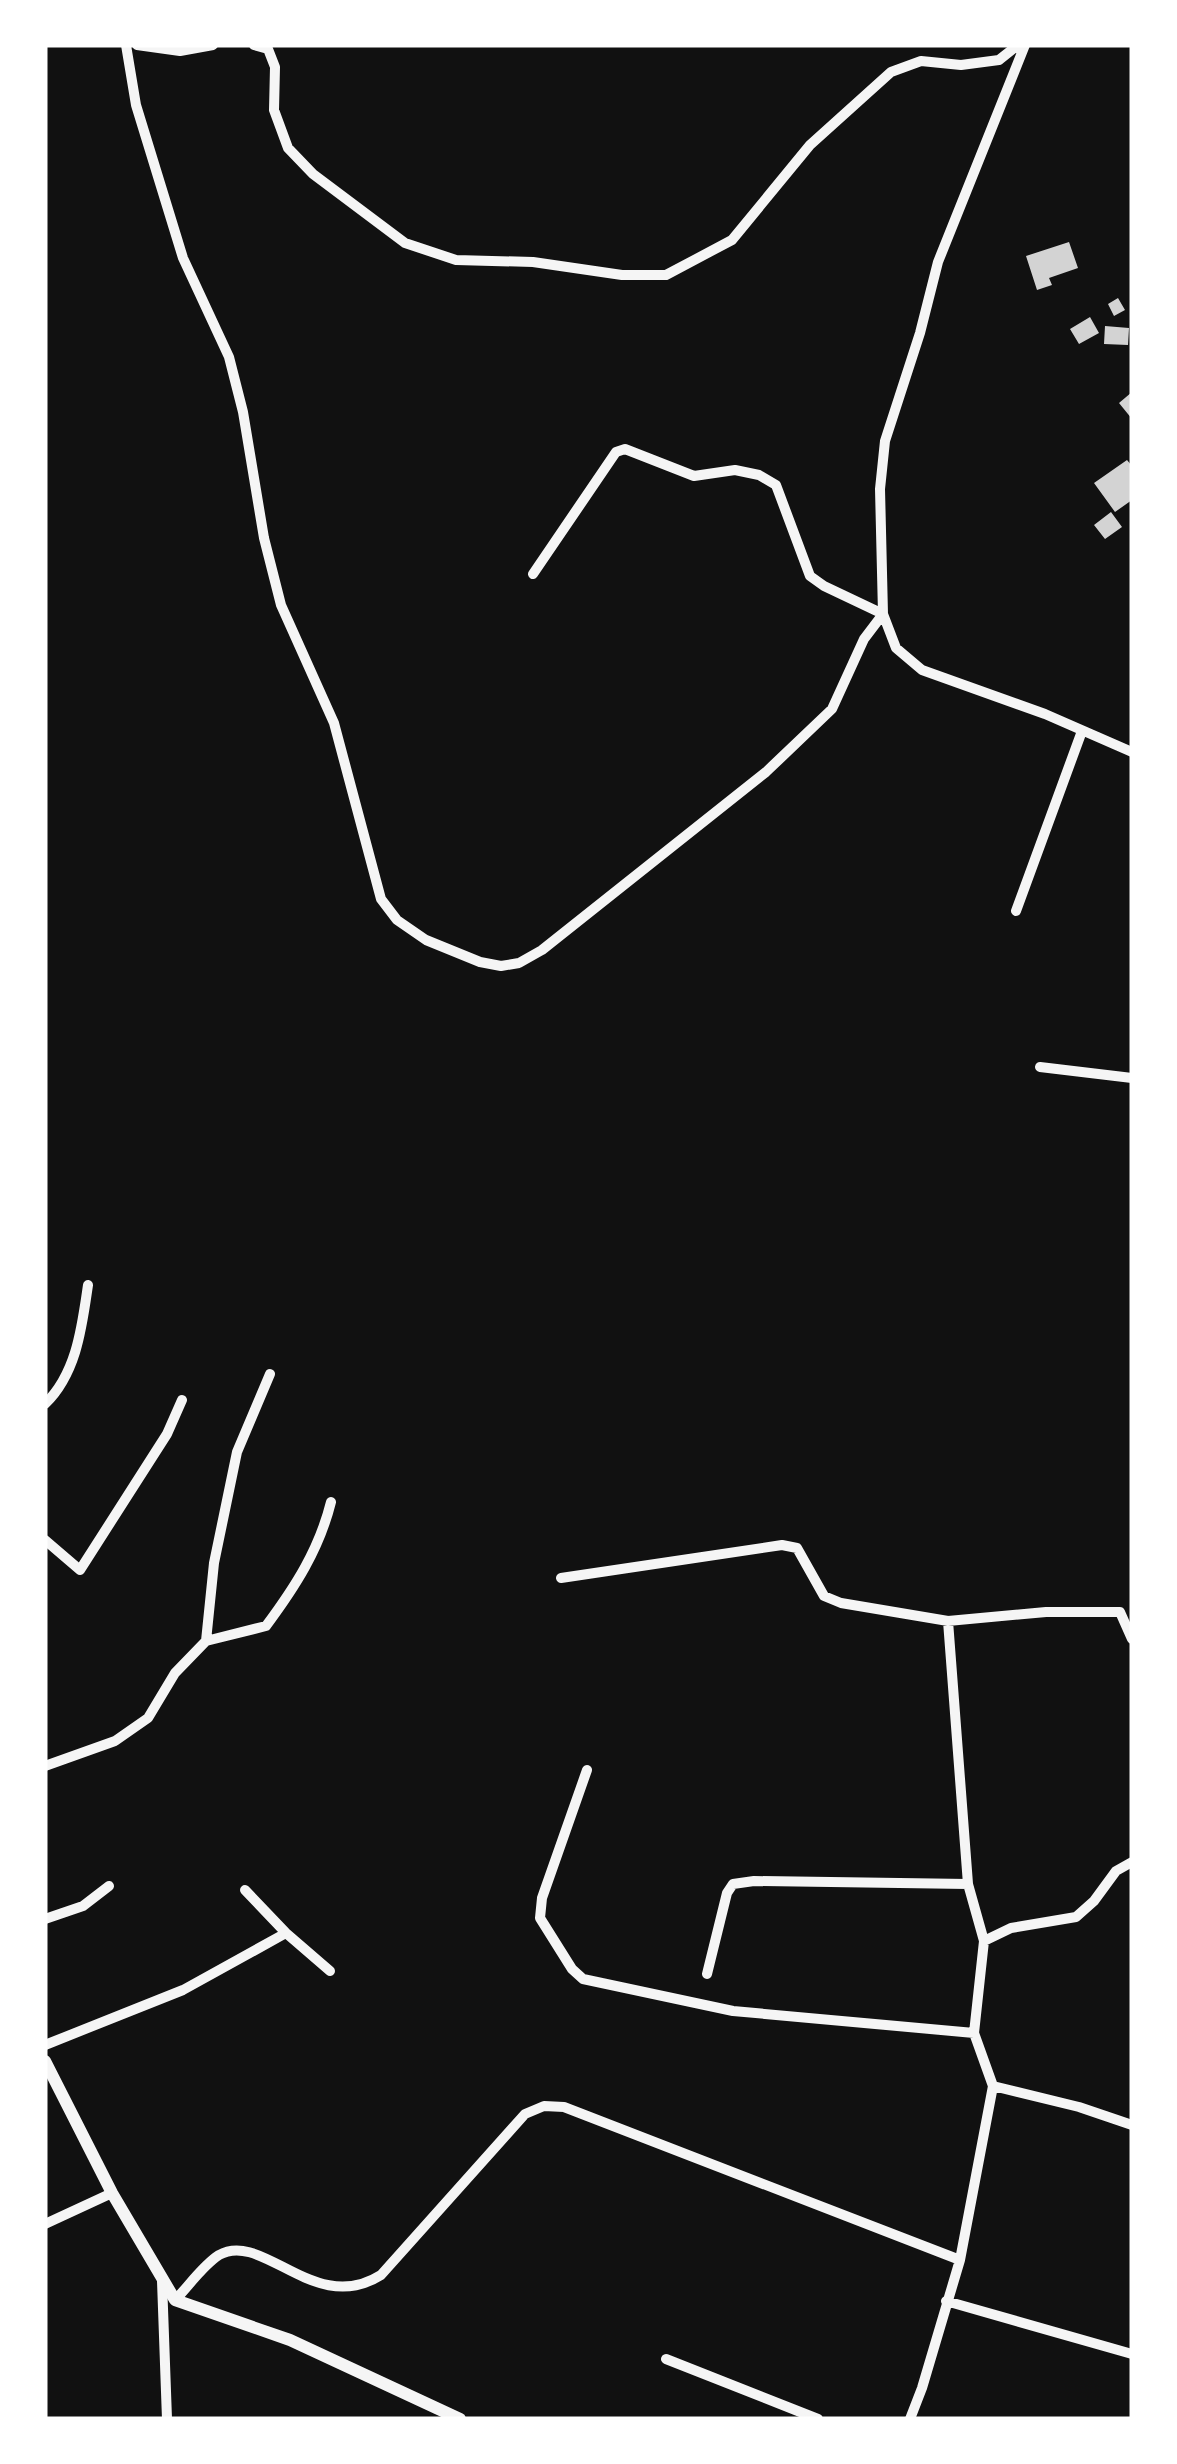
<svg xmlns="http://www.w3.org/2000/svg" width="1177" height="2464" font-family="Poppins,sans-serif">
<rect width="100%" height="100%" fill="#111"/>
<path fill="#d3d3d3" d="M1069 242 1078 268 1049 278 1052 285 1037 290 1026 256Z
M1118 298 1125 310 1114 316 1108 304Z
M1090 317 1099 333 1079 344 1070 329Z
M1105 326 1129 328 1128 345 1104 344Z
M1132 392V419L1119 403Z
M1127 460 1132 466V500L1115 512 1094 483Z
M1111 512 1122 527 1105 539 1094 525Z"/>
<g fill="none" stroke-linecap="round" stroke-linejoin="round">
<path stroke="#f5f5f5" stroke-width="10" d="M126 45 136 105 183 258 229 357 243 412 264 538 281 605 334 723 381 899 397 920 426 940 480 962 501 966 519 963 542 950 766 772 832 709 864 639 883 614 824 586 810 576 776 485 759 475 735 470 694 476 625 449 616 452 533 574
M137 45 180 51 213 45
M254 45 268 49 275 67 274 110 288 148 313 174 405 243 456 260 533 262 622 275H666L732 240 810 145 891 72 921 61 961 65 999 60 1018 45
M1025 45 938 262 920 333 885 441 880 489 883 614 896 648 922 670 1045 714 1132 752
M1016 911 1082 731
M1040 1067 1132 1078
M45 1404C77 1373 82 1326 88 1285
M45 1540 80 1570 167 1434 182 1400
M561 1578 782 1545 797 1548 824 1596 841 1603 948 1621 1046 1612H1120L1132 1639
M948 1621 968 1884 984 1941
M206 1641 214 1563 237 1452 270 1374
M45 1766 115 1741 148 1718 175 1673 206 1641 266 1626C295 1587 319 1550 331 1502
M587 1770 542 1898 540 1918 572 1969 583 1979 733 2011 974 2033
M245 1890 286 1933 330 1971
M45 1919 83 1906 109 1886
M707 1974 727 1893 733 1884 754 1881 968 1884
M45 2045 183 1990 286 1933
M993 2086 1079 2107 1132 2125
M45 2224 112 2193
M162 2281 167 2419
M175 2300C188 2287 203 2265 219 2255 263 2230 315 2317 381 2275L525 2114 544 2106 564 2107 960 2260
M946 2301 1132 2354
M666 2359 818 2419
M910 2419 922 2388 960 2260 993 2086 974 2033 984 1941 1011 1928 1076 1917 1094 1901 1116 1871 1132 1862"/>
<path stroke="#f5f5f5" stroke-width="12" d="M45 2061 112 2193 175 2300 290 2340 460 2419"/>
</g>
<rect width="1177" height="2464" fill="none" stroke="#ffffff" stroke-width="95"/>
</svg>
